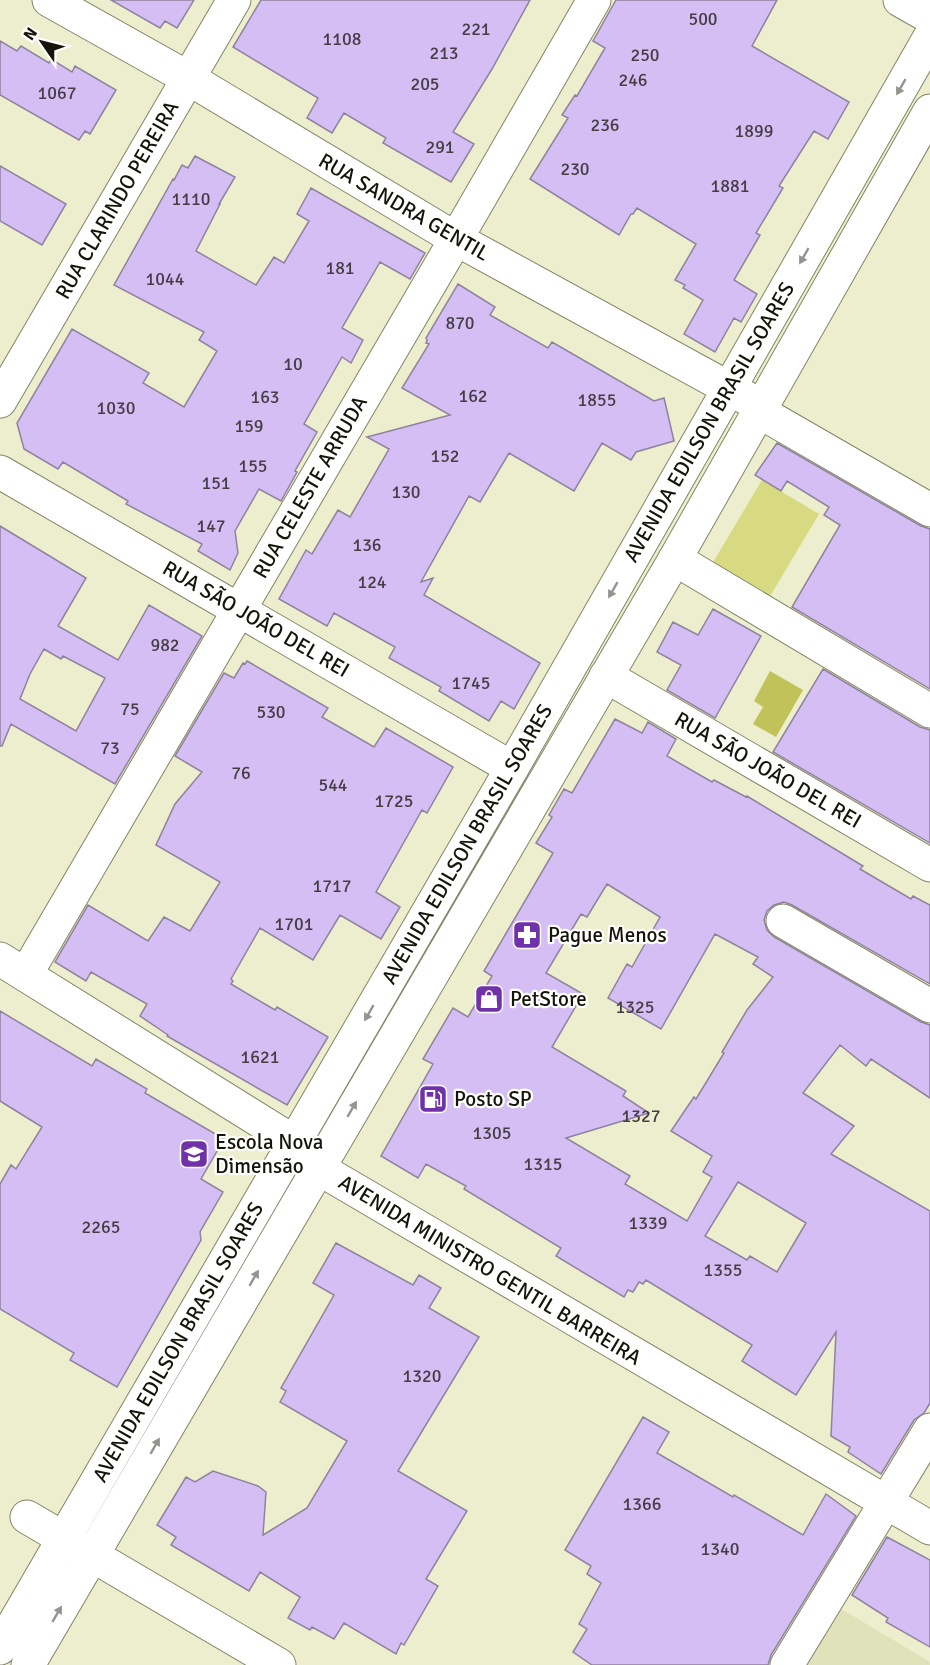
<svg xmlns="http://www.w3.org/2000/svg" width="930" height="1665" font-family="Signika,sans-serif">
<rect width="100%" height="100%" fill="#eceecd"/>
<path fill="#e0e2ba" d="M833 1604 930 1662V1665H798Z"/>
<path fill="#d8da82" d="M762 480 819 514 769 598 712 564Z"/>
<path fill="#c1c259" d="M770 671 803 690 776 737 753 724 763 707 754 701Z"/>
<path fill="#d5bef4" stroke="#8e839e" stroke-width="1.5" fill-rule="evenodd" d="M111 0H194L177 28 165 21 160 28Z
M261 0H530L492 69 453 132 474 144 451 182 383 143 386 138 344 113 332 133 307 118 318 98 233 47Z
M616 0H777L752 46 849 102 828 139 814 131 779 186 783 188 756 233 760 235 734 280 757 294 741 322 734 318 715 352 684 334 703 300 683 288 685 285 675 280 696 244 637 208 633 214H631L619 235 530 179 568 118 562 115 575 95 577 96 605 48 593 41Z
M0 41 17 51 21 46 49 63 51 59 72 72 75 66 116 90 90 134 85 131 79 140 0 95Z
M195 156 235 177 219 204H220L196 251 256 285 274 257 284 263 309 221 297 214 311 188 425 253 410 279 380 262 342 328 363 340 351 363 342 357 304 424 317 432 295 471 297 472 281 501 259 489 235 531 238 553 230 570 198 551 202 544 126 504 128 501 63 462 58 469 24 449 17 423 72 329 149 373 143 383 184 407 217 351 199 340 204 332 114 285 173 179 174 180 182 165 188 168Z
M0 166 66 204 42 245 0 221Z
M458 284 495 307 490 315 548 348 552 342 654 401 664 398 674 441 636 452 631 460 602 443 574 491 509 453 480 502 469 496 421 582 433 578 424 595 540 663 514 709 501 701 489 721 439 691 441 687 389 658 395 647 334 613 327 626 279 599 306 550 312 554 338 510 350 517 389 449 367 437 450 415 402 388 429 344 426 343 427 340 426 338Z
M777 443 921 526 930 529V689L792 607 840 525 824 515 829 507 787 481 781 491 755 475Z
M0 526 86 578 58 626 118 660 149 605 202 636 115 784 11 724 2 746H0ZM44 649 61 659 63 656 105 678 76 731 20 699 30 674Z
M713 609 761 636 715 718 667 690 681 665 657 652 673 622 698 635Z
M247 661 328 708 322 717 374 747 386 728 453 767 427 813 422 810 376 892 400 907 381 939 340 915 313 960 260 928 231 979 233 981 231 984 275 1010 277 1007 328 1037 287 1105 167 1036 168 1035 140 1016 147 1004 91 972 86 981 55 962 88 905 148 941 164 917 190 931 220 882 156 845 175 804 202 772 175 756 224 673 234 678 243 663 245 664Z
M823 669 920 727 930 730V843L773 752Z
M615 719 642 733 648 722 676 739 667 756 712 782 714 780 746 797 747 796 863 866 860 869 911 899 913 896 930 905V984L792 905 784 902 774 905 767 911 764 920 767 930 774 937 921 1022 930 1025V1098L871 1059 866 1066 840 1045 803 1093 854 1126 831 1154 930 1211V1403L924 1413 914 1420 881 1474 848 1452 850 1447 831 1436 836 1332 796 1395 742 1361 752 1345 646 1280 643 1284 639 1282 633 1292 628 1290 624 1297 556 1256 561 1248 464 1189 466 1186 426 1164 418 1178 381 1156 433 1064 423 1059 453 1008 468 1017 492 976 484 971 553 853 536 843 552 817 549 815 564 789 572 793ZM607 884 660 917 632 967 627 964 608 998 661 1029 715 934 758 957 753 964 773 977 747 1010 722 1052 724 1053 696 1099 694 1097 671 1131 712 1156 703 1172 712 1177 687 1221 625 1184 630 1176 566 1138 649 1113 623 1096 626 1091 552 1047 583 994 546 973 581 914 587 917ZM738 1182 806 1223 777 1272 750 1256 747 1260 705 1236Z
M0 1011 92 1066 96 1059 147 1089 145 1093 224 1139 201 1179 223 1192 200 1232 201 1240 117 1387 70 1360 74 1353 0 1309V1184L11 1165 16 1169 42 1127 0 1101Z
M336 1243 413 1285 419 1275 441 1288 429 1308 479 1337 398 1471 467 1511 426 1579 438 1586 404 1645 401 1643 396 1654 344 1623 334 1639 312 1627 310 1630 288 1618 300 1597 260 1572 249 1591 171 1545 176 1537 157 1525 186 1477 195 1482 213 1471 258 1486 266 1492 263 1535 307 1508 347 1441 280 1402 286 1391 281 1388 334 1295 313 1283Z
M643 1417 669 1432 657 1453 733 1497 734 1495 803 1535 826 1494 856 1516 771 1655 768 1665H592L573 1652 587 1629 579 1624 601 1583 587 1574 591 1566 565 1550Z
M887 1537 930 1560V1647L886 1622 888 1618 852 1595Z"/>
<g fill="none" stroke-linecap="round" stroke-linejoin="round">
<g stroke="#838567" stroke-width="35">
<path id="minor" d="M49 0 188 78 456 239 763 407
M900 0 930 17
M0 401 234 0
M760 412 930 510
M0 472 512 768
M675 559 930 711
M606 676 930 865
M783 921 930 1006
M0 959 294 1142 318 1168 930 1528
M26 974 456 239 594 0
M27 1517 279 1665
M787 1665 930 1430"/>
</g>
<g stroke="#838567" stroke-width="35">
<path id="major" d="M0 1648 512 768 930 37
M28 1665 675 559 930 111"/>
</g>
<use href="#minor" stroke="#fff" stroke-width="33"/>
<use href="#major" stroke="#fff" stroke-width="33"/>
</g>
<defs><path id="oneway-solid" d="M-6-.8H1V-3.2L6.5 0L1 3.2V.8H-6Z" transform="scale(1.5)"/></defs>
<g fill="#959590">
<use href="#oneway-solid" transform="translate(901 87) rotate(120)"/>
<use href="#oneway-solid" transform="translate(804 256) rotate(120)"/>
<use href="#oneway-solid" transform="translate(613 590) rotate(120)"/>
<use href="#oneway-solid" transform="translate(369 1013) rotate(120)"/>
<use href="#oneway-solid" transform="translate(352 1109) rotate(-60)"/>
<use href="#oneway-solid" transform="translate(254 1278) rotate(-60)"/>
<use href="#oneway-solid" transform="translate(155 1446) rotate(-60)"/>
<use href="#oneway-solid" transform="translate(57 1614) rotate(-60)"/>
</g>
<defs>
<g id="pharmacy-square" transform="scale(1.5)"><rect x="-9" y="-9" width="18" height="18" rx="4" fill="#6f32a8" stroke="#fff"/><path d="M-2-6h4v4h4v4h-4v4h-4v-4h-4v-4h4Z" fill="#fff"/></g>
<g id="shop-square" transform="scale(1.5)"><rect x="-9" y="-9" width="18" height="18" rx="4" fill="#6f32a8" stroke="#fff"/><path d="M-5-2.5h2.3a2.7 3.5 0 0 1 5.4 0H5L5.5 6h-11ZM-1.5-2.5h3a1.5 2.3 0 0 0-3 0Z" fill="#fff"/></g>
<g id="fuel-square" transform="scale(1.5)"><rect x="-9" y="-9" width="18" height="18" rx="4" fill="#6f32a8" stroke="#fff"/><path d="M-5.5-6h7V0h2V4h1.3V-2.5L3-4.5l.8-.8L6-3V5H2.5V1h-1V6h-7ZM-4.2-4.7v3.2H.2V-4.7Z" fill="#fff"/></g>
<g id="school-square" transform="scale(1.5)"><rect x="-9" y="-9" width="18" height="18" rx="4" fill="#6f32a8" stroke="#fff"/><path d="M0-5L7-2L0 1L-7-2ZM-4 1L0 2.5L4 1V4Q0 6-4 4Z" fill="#fff"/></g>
</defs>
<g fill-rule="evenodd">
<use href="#pharmacy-square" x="527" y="935"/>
<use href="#shop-square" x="489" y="999"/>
<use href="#fuel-square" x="433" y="1099"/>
<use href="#school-square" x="194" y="1154"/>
</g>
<g text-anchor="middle" stroke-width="4.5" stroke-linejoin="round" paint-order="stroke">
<g font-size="18" fill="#443e44">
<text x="703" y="25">500</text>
<text x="476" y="35">221</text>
<text x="342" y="45">1108</text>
<text x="444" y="59">213</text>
<text x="645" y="61">250</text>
<text x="633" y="86">246</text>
<text x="425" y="90">205</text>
<text x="57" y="99">1067</text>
<text x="605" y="131">236</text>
<text x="754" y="137">1899</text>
<text x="440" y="153">291</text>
<text x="575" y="175">230</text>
<text x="730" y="192">1881</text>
<text x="191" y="205">1110</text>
<text x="340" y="274">181</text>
<text x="165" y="285">1044</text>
<text x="460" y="329">870</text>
<text x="293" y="370">10</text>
<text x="473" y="402">162</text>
<text x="265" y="403">163</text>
<text x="597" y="406">1855</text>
<text x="116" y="414">1030</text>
<text x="249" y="432">159</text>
<text x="445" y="462">152</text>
<text x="253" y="472">155</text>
<text x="216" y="489">151</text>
<text x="406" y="498">130</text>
<text x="211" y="532">147</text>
<text x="367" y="551">136</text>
<text x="372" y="588">124</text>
<text x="165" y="651">982</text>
<text x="471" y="689">1745</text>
<text x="130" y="715">75</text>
<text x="271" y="718">530</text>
<text x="110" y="754">73</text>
<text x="241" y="779">76</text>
<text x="333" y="791">544</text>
<text x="394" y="807">1725</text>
<text x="332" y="892">1717</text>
<text x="294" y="930">1701</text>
<text x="635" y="1013">1325</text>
<text x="260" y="1063">1621</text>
<text x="641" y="1122">1327</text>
<text x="492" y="1139">1305</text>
<text x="543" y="1170">1315</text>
<text x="648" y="1229">1339</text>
<text x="101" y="1233">2265</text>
<text x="723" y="1276">1355</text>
<text x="422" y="1382">1320</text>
<text x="642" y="1510">1366</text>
<text x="720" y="1555">1340</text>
</g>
<g font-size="21" fill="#141409" stroke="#fff">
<text transform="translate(117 200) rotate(-60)" y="7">RUA CLARINDO PEREIRA</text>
<text transform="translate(404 207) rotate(30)" y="7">RUA SANDRA GENTIL</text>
<text transform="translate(709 422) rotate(-60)" y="7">AVENIDA EDILSON BRASIL SOARES</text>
<text transform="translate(310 487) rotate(-60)" y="7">RUA CELESTE ARRUDA</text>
<text transform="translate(256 619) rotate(30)" y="7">RUA SÃO JOÃO DEL REI</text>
<text transform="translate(768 770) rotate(30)" y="7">RUA SÃO JOÃO DEL REI</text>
<text transform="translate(467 844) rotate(-60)" y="7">AVENIDA EDILSON BRASIL SOARES</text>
<text transform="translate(490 1270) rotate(31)" y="7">AVENIDA MINISTRO GENTIL BARREIRA</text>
<text transform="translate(178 1342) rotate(-60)" y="7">AVENIDA EDILSON BRASIL SOARES</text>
</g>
<g font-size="21" fill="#141409" stroke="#fff" text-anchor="start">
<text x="548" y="942">Pague Menos</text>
<text x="510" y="1006">PetStore</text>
<text x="454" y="1106">Posto SP</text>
<text x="215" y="1149">Escola Nova<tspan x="215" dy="24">Dimensão</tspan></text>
</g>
</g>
<g transform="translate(42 42) rotate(305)" stroke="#ffffff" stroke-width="4.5" paint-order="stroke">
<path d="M0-4.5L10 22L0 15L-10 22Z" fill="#141409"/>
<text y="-9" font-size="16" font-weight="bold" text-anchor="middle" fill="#141409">N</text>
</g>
</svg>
